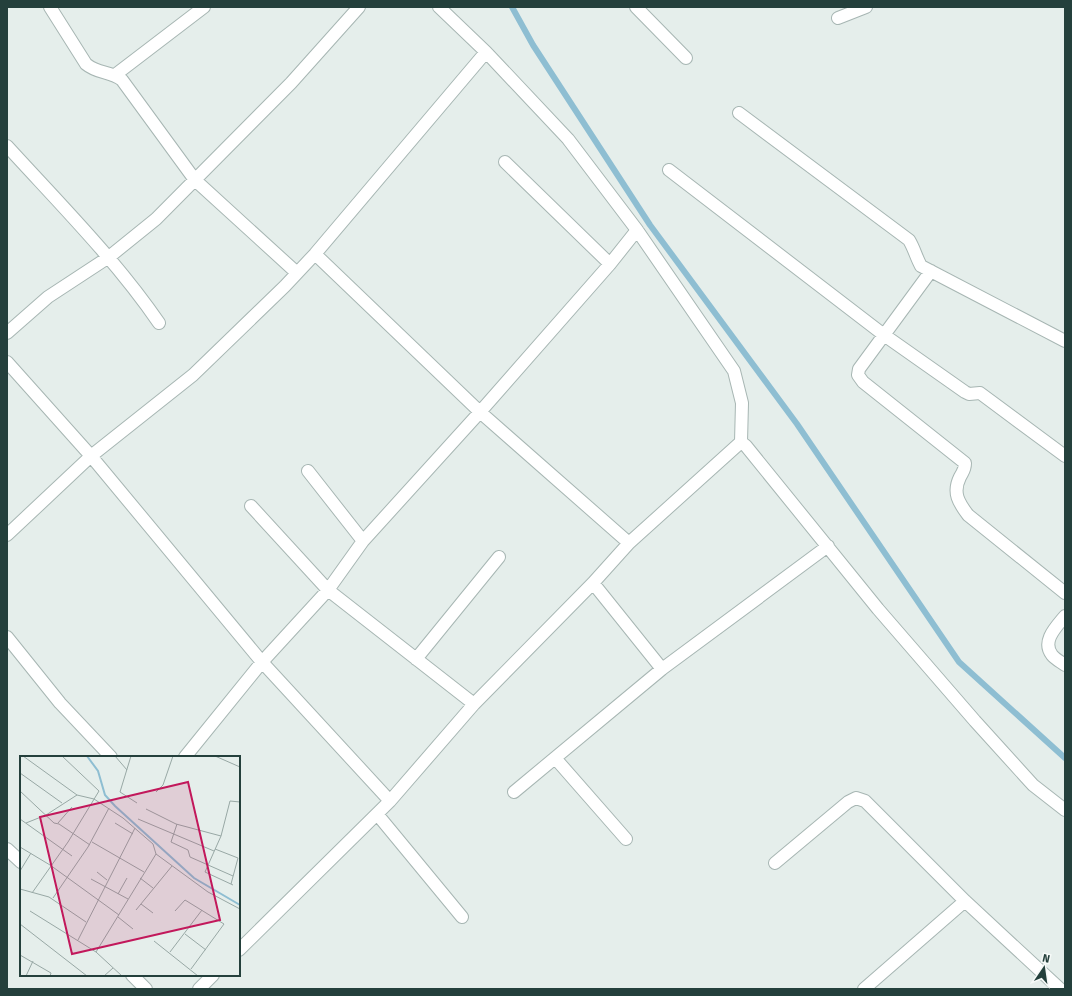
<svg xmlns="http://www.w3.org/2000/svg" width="1072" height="996" font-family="'Fira Sans',sans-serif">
<rect width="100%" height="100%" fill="#e5eeeb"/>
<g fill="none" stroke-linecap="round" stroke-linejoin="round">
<path stroke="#8ebed2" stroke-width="6" d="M512 7 533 45 650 225 797 424 959 662 1065 758"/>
<g stroke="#a7b6b3" stroke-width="14">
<path id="street" d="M50 7 86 64C98 74 110 71 122 80L195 180 297 273
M439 7 486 52 568 139 637 230 734 371 742 403 741 442
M636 7 686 58
M838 18 866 7
M115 75 204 7
M739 113 909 240C914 248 916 257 921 266L1065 341
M7 146C59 203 115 259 159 323
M505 162 610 264
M669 170 884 335 965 392 969 394 980 393 1065 456
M315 254 480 412 629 543
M931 271 859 369 858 375 863 382 965 463C965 470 963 471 960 477 952 493 959 503 968 515L1065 593
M7 333 48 297 109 257 156 219 291 83 359 7
M7 362 91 456 262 662 390 801
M741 442 746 446 878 609 975 721 1033 785 1065 810
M308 471 363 541
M251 506 328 590 474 704
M7 535 91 456 193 375 285 286 315 254 486 52
M593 583 662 669
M1065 616C1057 626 1041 641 1052 655 1055 659 1061 662 1065 665
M7 637 60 703 111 757
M416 659 499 557
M185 757 262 662 328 590 363 541 480 412 610 264 637 230
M555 758 626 839
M514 792 662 669 828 546
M377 814 462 917
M7 849 21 862
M775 863 848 802 856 798 865 801 965 901 1060 989
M239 950 390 801 474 704 593 583 629 543 741 442
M132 975 146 989
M199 989 213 975
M864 989 965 901"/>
</g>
<use href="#street" stroke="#fff" stroke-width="12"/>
</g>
<g transform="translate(20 756)">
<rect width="220" height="220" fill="#e5eeeb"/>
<path fill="none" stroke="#8ebed2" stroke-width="2" d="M67 0 78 15 85 39 95 50 174 122 220 149"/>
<path fill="none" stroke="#98a8a5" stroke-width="1" d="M3 0 57 39 74 43 103 62 133 88 136 98 188 136 220 153M95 0 107 14M111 0 100 36 117 47M195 0 220 11M0 17 42 47M0 35 34 67 39 68 70 89M136 36 143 29 153 0M126 53 156 68 201 80M0 63 52 100M118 63 194 95M6 67 26 59 57 39M38 67 52 51M95 67 113 78M157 68 151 86 168 94 170 101 213 120M72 86 124 116M0 91 30 109 99 159M195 93 218 102 211 128M0 115 11 97M77 116 87 124M120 122 133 132M71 123 108 143M213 129 185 116 201 80 210 45 220 46M0 133 29 141 66 166M12 137 48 86 79 35 42 0M98 138 107 122M33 142 68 91 89 52M121 148 133 157M116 154 152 110M10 155 76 196 102 220M155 155 165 144 204 168 171 213M98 161 113 173M0 168 67 220M165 178 186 194M58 184 115 72M134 185 178 220M76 196 136 98M150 196 182 154M0 199 31 217 30 220M6 220 13 205M84 220 93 212"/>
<path fill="#c2185b" fill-opacity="0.15" stroke="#c2185b" stroke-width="2" d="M168 26 200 164 52 198 20 61Z"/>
<rect width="220" height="220" fill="none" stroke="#24403c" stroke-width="2"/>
</g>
<rect width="1072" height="996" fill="none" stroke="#24403c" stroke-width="16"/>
<g transform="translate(1044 968) rotate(13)" stroke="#f6faf8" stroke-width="3" paint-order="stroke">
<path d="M0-3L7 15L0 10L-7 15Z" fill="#24403c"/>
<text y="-6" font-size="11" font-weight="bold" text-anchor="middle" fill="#24403c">N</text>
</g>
</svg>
